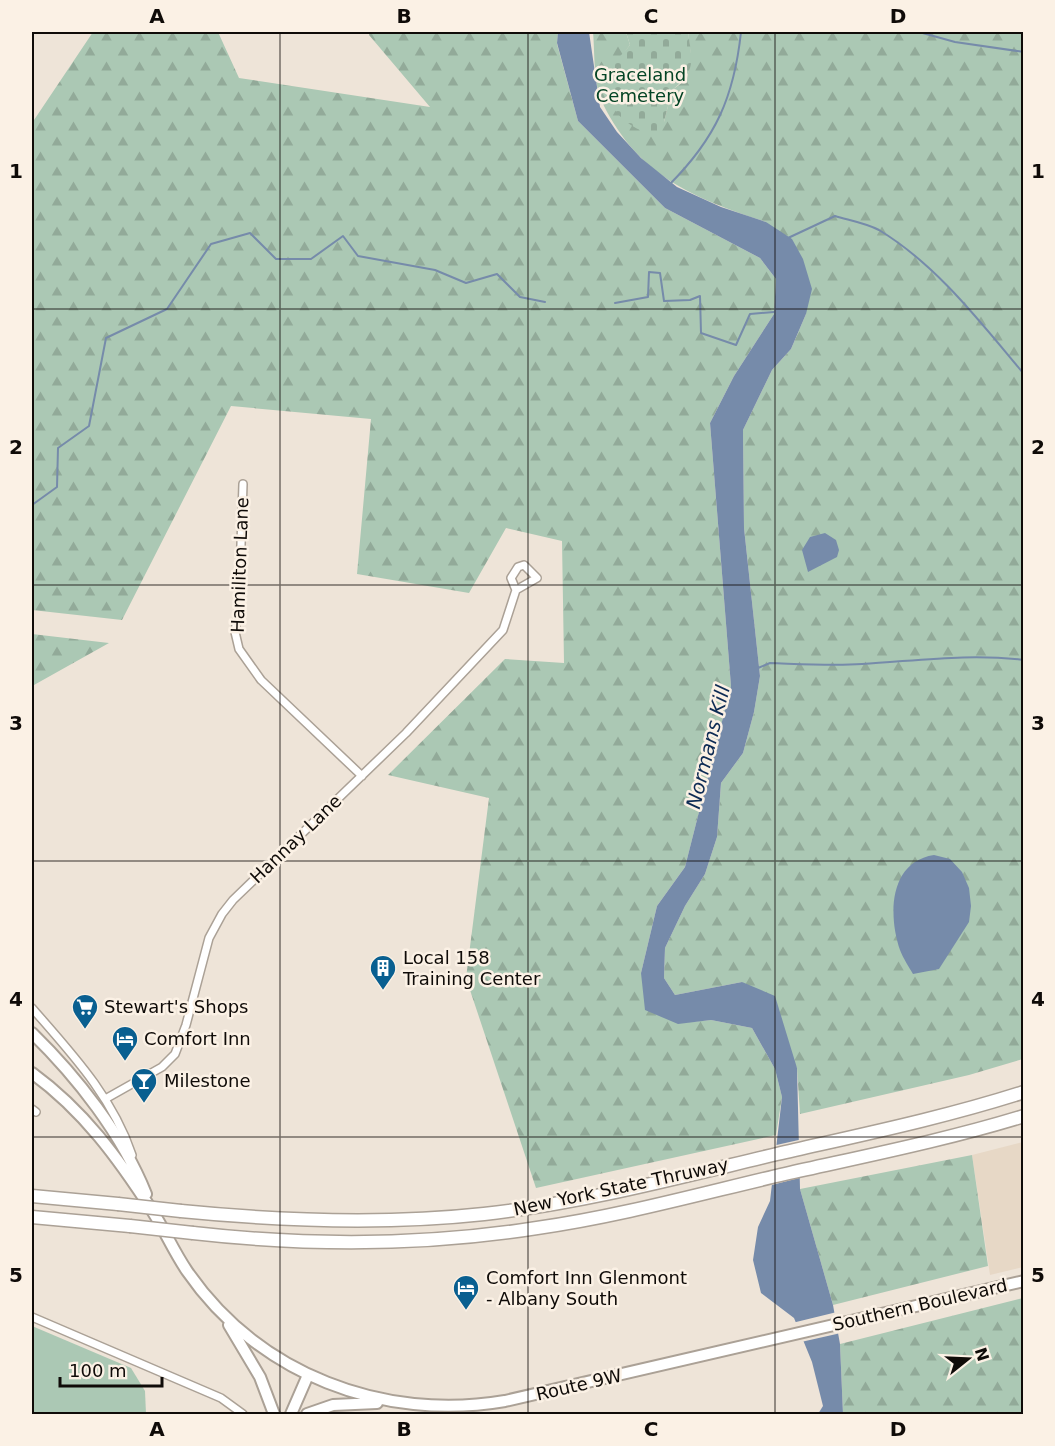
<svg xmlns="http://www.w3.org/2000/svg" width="1055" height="1446" font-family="'DejaVu Sans',sans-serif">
<defs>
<pattern id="forest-firs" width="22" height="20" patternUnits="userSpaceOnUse" patternTransform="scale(1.5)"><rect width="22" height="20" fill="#abc8b4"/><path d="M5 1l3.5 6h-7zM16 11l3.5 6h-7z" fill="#92aa99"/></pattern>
<pattern id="cemetery-stones" width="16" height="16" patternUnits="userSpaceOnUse" patternTransform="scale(1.5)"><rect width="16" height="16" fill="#abc8b4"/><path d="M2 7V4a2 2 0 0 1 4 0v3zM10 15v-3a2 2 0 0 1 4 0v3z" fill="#92aa99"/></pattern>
</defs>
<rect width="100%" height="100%" fill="#eee4d8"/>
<path fill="#e7d8c6" d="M1023 1142V1267L990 1275 972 1155Z"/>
<path fill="url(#forest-firs)" d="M93 32H218L239 78 430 107 369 35 370 32H558L557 44 578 121 665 208 760 258 776 279 774 314 734 376 710 423 731 686 685 867 657 906 641 973 678 1023 711 1020 752 1028 775 1069 782 1097 776 1135 536 1188 466 978 489 798 388 775 505 659 564 663 562 541 506 528 469 593 357 574 371 419 231 406 122 620 32 610V123Z
M593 32H626L630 45 608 74 664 122 672 90 687 79 691 56 688 32H1023V1059L969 1075 800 1114 797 1068 742 982 675 995 664 978 665 948 685 906 705 874 717 837 721 783 743 753 754 712 760 676 744 528 743 430 772 370 791 349 806 314 766 222C694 198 639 177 603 104 593 84 595 54 593 32Z
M32 634 109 643 34 685 32 691Z
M972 1155 988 1266 833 1305 800 1189Z
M1023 1298V1414H843L840 1344Z"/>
<path fill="url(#cemetery-stones)" d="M626 32H688C692 60 697 71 672 90L664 122 656 134C630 132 600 105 607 76 610 65 623 54 630 45Z"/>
<path fill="#abc8b4" d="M32 1326 131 1368 145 1391 146 1414H32Z"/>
<path fill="#768baa" d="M558 32H589L600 107 617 132 641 158 677 187 721 207 766 222 792 239 803 259 812 289 806 314 791 349 772 370 743 430 744 528 760 676 754 712 743 753 721 783 717 837 705 874 685 906 665 948 664 978 675 995 742 982 775 996 797 1068 800 1189 833 1305 840 1344 843 1414H818L823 1406 812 1362 794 1318 761 1293 753 1260 758 1227 770 1201 782 1097 775 1069 752 1028 711 1020 678 1024 645 1010 641 973 657 906 685 867 731 686 710 423 734 376 774 314 776 279 760 258 665 208 578 121 557 43Z
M825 533 836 540 839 550 837 557 808 572 802 550 810 537Z
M934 855 950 859 962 872 969 888 971 906 969 922 939 969 913 974C909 967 903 958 900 950 888 915 889 862 934 855Z"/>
<path fill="#eee4d8" d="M803 1139V1177L768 1186 772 1146Z
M837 1312 841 1333 801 1342 792 1323Z"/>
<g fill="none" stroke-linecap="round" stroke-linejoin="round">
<path stroke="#768baa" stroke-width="2" d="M919 32 955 42 1024 52
M669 185C716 138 734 97 741 32
M788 238 835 216C848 220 866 223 879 230 937 265 981 323 1024 374
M615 303 648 297 649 272 660 273 664 301 690 300 700 296 701 333 736 345 750 314 774 312
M32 505 57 487 58 448 89 426 106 338 167 309 211 244 250 233 276 259H311L343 236 358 256 435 270 466 283 497 274 520 297 545 302
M758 668 770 663C800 664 832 666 862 664 916 661 969 653 1024 660"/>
<g stroke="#aba196" stroke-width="10">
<path id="minor" d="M243 484 239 605 235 632 239 649 261 680 362 776
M32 1008C72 1054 112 1096 132 1155
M107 1098 162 1067 175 1054 186 1025 209 938 222 914 233 900 406 733 503 630 516 590 511 578 518 567 524 565 537 578 516 590
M32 1109 36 1112
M32 1317 221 1398 243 1414"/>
</g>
<g stroke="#aba196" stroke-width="14">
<path id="primary" d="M32 1033C77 1077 122 1134 146 1194
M32 1073C84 1111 118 1158 153 1212 165 1231 174 1252 187 1271 258 1374 383 1422 505 1401L1024 1281
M229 1325 260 1377 274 1414
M291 1414 308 1375
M307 1414 333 1405 377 1403"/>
</g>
<g stroke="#aba196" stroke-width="15">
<path id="motorway" d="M32 1196 118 1204
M181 1211C282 1221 383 1225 484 1214 583 1203 680 1177 777 1154 860 1135 943 1118 1024 1092
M32 1217 130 1226
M193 1233C308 1246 423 1246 537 1228 621 1216 703 1193 785 1174 865 1156 946 1140 1024 1116"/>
</g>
<use href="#minor" stroke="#fff" stroke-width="7"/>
<use href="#primary" stroke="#fff" stroke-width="10"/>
<use href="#motorway" stroke="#fff" stroke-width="12"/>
<g stroke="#aba196" stroke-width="15" stroke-linecap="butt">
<path id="motorway-bridge" d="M118 1204 181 1211
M130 1226 193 1233"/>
</g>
<use href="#motorway-bridge" stroke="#fff" stroke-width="12"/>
</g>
<path fill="none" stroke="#0f0b08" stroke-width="1.5" stroke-opacity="0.55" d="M280 32V1414M528 32V1414M775 32V1414M32 309H1024M32 585H1024M32 861H1024M32 1137H1024"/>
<defs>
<g id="building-pin" transform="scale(1.35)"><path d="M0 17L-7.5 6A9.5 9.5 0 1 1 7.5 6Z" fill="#095f90" stroke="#fbf1e5"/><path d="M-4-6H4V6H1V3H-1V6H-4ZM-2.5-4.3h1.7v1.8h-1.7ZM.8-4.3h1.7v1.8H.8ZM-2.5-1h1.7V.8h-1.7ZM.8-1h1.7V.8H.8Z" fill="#fff"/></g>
<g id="supermarket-pin" transform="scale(1.35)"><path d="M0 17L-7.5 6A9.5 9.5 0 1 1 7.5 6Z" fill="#095f90" stroke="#fbf1e5"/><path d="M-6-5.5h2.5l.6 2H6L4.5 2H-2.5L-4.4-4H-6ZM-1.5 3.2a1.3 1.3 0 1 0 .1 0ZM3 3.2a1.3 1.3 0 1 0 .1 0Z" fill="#fff"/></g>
<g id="hotel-pin" transform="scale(1.35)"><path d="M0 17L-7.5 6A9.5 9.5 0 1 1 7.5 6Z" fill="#095f90" stroke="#fbf1e5"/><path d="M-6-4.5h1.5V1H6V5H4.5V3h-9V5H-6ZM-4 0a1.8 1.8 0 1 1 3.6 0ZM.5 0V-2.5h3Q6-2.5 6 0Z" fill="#fff"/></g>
<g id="bar-pin" transform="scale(1.35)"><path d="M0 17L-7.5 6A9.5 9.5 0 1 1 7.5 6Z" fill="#095f90" stroke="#fbf1e5"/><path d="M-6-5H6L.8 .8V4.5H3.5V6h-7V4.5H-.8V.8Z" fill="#fff"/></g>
</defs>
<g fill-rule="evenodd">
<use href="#building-pin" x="383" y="968"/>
<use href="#supermarket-pin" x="85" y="1007"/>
<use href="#hotel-pin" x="125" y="1039"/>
<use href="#bar-pin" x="144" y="1081"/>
<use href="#hotel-pin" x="466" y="1288"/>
</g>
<g text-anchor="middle" stroke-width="5" stroke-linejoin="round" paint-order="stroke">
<g font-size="18" fill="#044425" stroke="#fbf1e5">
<text x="640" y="81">Graceland<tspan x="640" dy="21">Cemetery</tspan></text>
</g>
<g font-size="18" fill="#0f0b08" stroke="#fbf1e5">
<text transform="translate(240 565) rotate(-88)" y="6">Hamiliton Lane</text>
<text transform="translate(296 839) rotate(-44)" y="6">Hannay Lane</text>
<text transform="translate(621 1187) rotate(-12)" y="6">New York State Thruway</text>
<text transform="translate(920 1305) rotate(-13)" y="6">Southern Boulevard</text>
<text transform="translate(579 1385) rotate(-13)" y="6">Route 9W</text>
</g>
<g font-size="18" fill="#0f0b08" stroke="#fbf1e5" text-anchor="start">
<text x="403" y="964">Local 158<tspan x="403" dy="21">Training Center</tspan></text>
<text x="104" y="1013">Stewart's Shops</text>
<text x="144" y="1045">Comfort Inn</text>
<text x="164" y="1087">Milestone</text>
<text x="486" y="1284">Comfort Inn Glenmont<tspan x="486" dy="21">- Albany South</tspan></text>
</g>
<g font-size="20" font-style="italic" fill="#0d2b54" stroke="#fbf1e5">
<text transform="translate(708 747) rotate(-76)" y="7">Normans Kill</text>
</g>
</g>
<rect width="1055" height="1446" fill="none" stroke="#fbf1e5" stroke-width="66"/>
<g transform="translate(968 1359) rotate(72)" stroke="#fbf1e5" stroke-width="4.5" paint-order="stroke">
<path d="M0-4.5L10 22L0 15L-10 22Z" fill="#0f0b08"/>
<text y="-9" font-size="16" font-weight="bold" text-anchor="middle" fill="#0f0b08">N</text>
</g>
<path d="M60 1377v9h102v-9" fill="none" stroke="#0f0b08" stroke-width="3"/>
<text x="69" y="1377" font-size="18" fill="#0f0b08" stroke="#fbf1e5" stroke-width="4.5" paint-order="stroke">100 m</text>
<rect x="33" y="33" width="989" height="1380" fill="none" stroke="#0f0b08" stroke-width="2"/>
<g font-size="20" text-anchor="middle" font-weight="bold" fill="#0f0b08">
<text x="157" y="23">A</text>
<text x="404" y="23">B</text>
<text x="651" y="23">C</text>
<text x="898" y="23">D</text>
<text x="16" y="178">1</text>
<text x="1038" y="178">1</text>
<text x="16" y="454">2</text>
<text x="1038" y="454">2</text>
<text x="16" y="730">3</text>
<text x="1038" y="730">3</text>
<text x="16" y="1006">4</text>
<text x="1038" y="1006">4</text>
<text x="16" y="1282">5</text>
<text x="1038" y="1282">5</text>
<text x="157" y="1436">A</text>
<text x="404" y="1436">B</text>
<text x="651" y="1436">C</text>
<text x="898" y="1436">D</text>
</g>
</svg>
